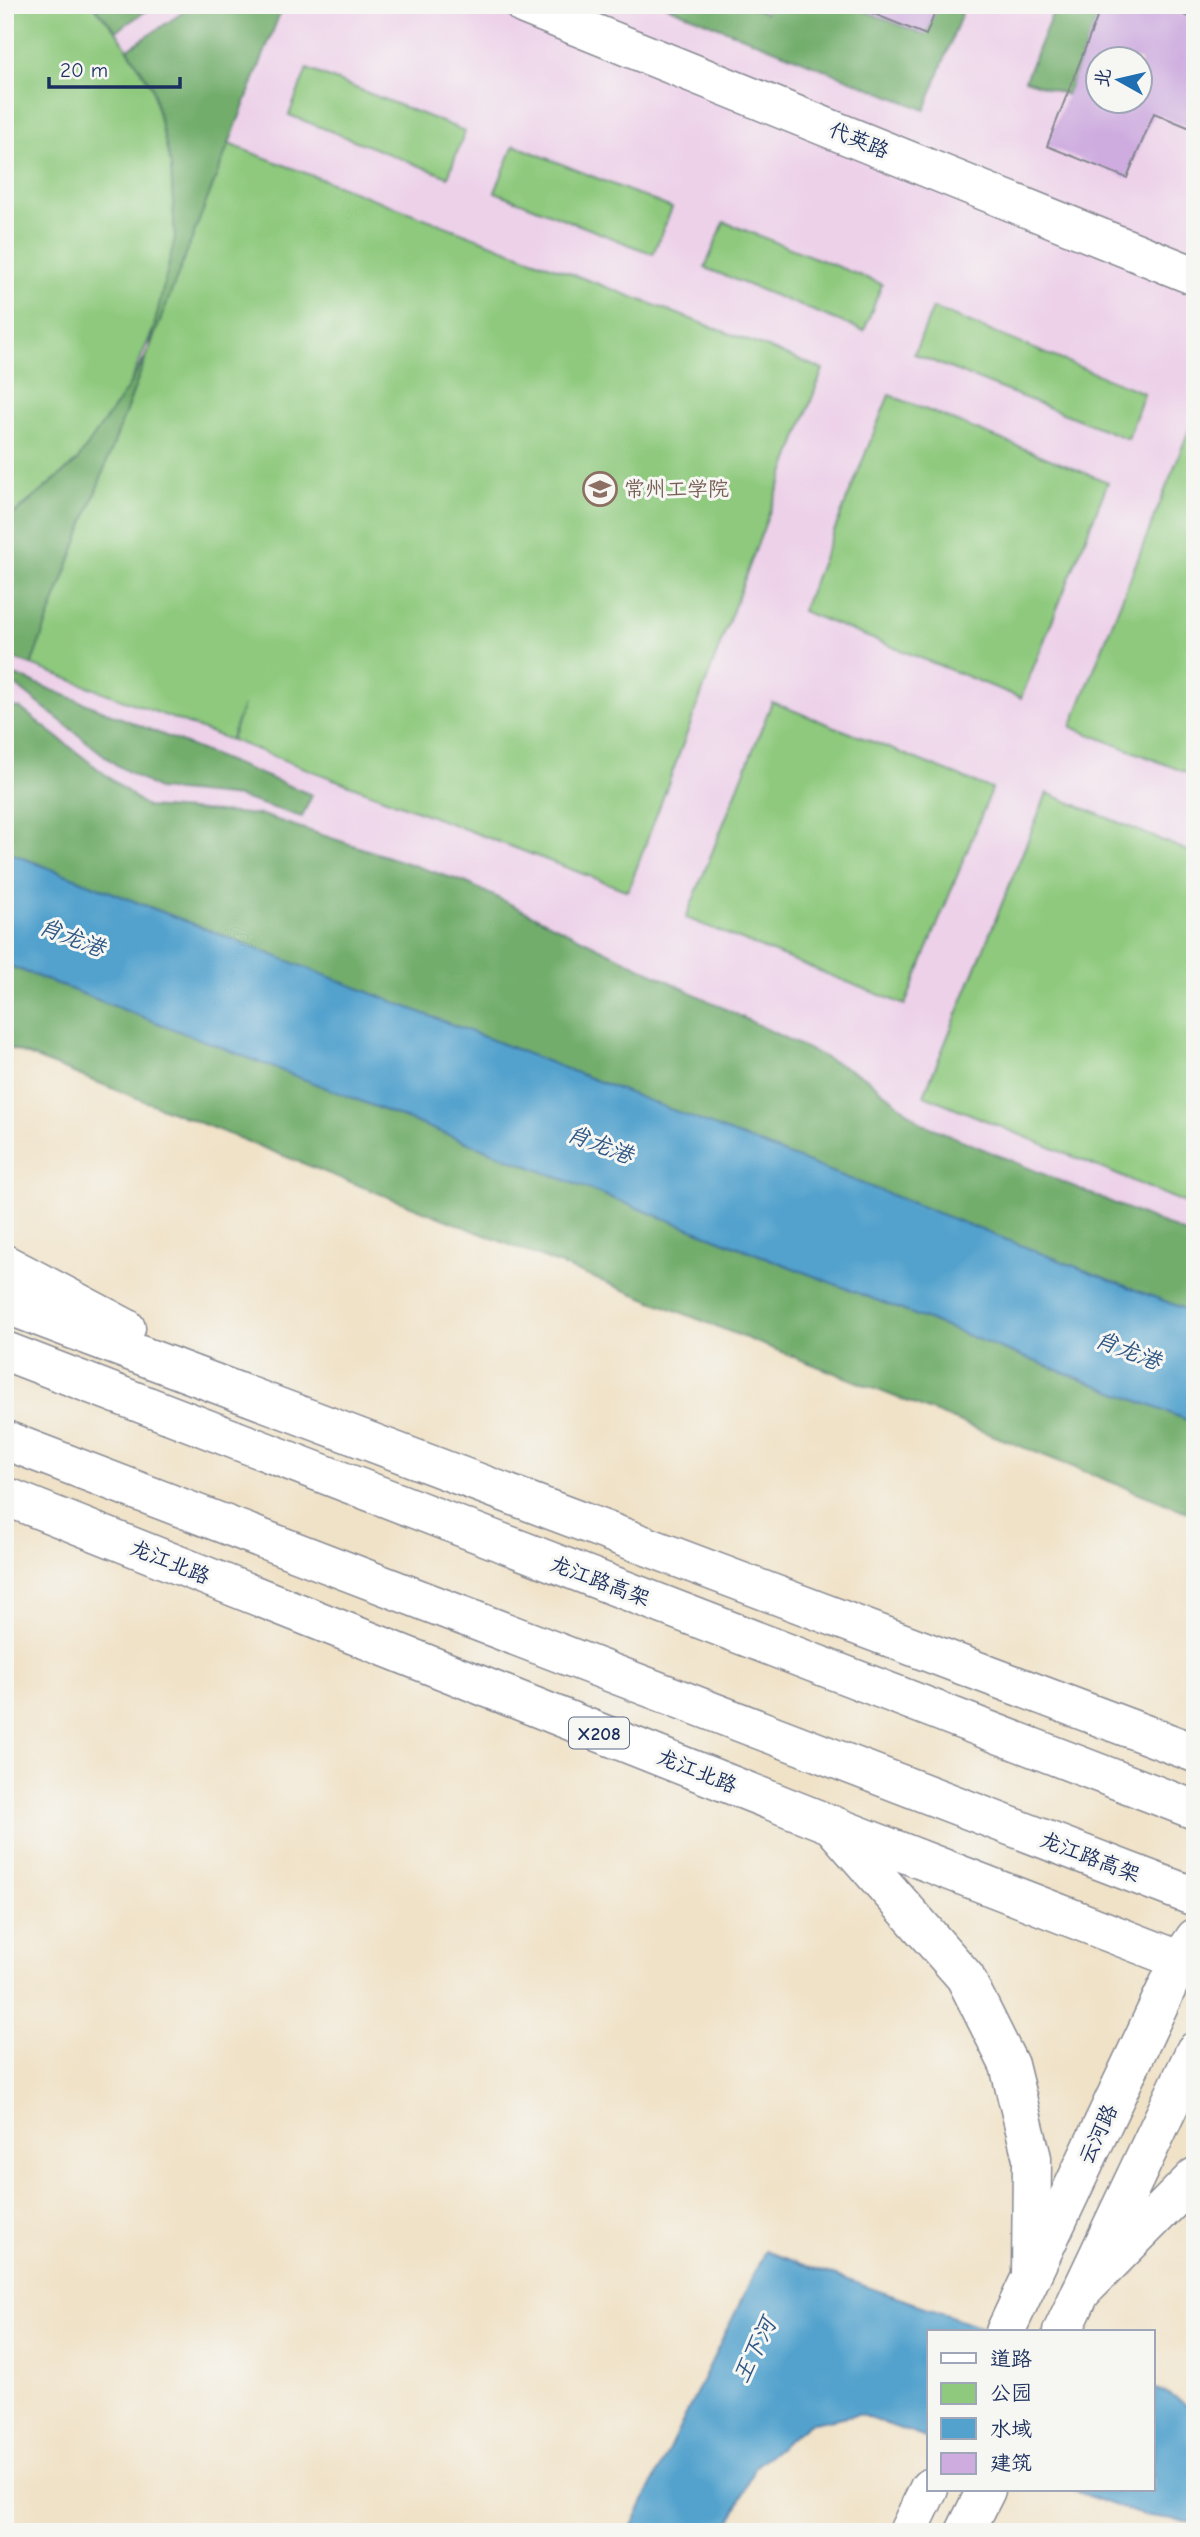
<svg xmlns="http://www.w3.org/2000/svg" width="1200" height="2537" font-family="'Comic Neue','LXGW WenKai TC',sans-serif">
<rect width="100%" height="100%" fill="#f6f6f2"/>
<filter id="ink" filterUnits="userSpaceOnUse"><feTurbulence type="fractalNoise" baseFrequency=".0143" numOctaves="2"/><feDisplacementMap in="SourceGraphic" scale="14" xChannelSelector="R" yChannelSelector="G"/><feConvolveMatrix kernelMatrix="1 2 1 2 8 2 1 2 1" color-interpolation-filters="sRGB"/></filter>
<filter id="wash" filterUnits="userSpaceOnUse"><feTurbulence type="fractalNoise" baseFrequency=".00686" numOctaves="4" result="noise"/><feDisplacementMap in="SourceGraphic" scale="28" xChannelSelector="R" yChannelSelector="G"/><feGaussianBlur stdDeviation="1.57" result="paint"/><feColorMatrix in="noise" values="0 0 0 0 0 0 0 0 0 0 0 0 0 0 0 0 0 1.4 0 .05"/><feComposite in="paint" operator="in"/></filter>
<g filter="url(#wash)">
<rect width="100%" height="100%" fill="#f0e2c7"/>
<path fill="#edd1e9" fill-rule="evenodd" d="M5 5H1195V1349L5 876ZM1098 60H1140V102H1098Z"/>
<path fill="#8ec97d" stroke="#547c6e" stroke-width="2" d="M5 5H93L116 31 152 87 171 166 175 238 156 323 123 399 76 462 16 512 5 516Z
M307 69 465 131 448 177 289 115Z
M226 143 823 369 628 891 231 740 243 705 230 740 31 665Z
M514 145 672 208 653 254 495 192Z
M724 222 882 284 864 331 705 268Z
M933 308 1144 393 1128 439 914 354Z
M889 395 1108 482 1021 698 802 611Z
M1195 415V776L1071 727Z
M772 702 992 789 905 1005 686 918Z
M1047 793 1195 854V1207L924 1095Z"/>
<path fill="#72ad6c" stroke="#466e65" stroke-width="2" d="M93 5H155L116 31Z
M194 5H283L148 352 31 665 5 656V516L17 512 76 462 127 389 148 352 175 238 171 166 152 87 128 49Z
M664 5H747L765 13 769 5H850L925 35 938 5H965L925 110Z
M1056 5H1102L1067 95 1025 80Z
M5 671 312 795 302 817 239 797 158 789 115 764 18 687H5Z
M5 706 20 708 147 807 262 815 467 883 865 1077 923 1124 1195 1237V1313L5 851Z
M5 964 1195 1423V1515L5 1046Z"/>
<path fill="#53a2cd" stroke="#376896" stroke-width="2" d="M5 851 1195 1313V1423L5 964Z
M765 2251 996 2332H929V2439L858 2414 808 2424 756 2466 726 2532H629Z
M1153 2388 1169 2394 1195 2410V2522L1142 2515 1071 2490H1153Z"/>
<g id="blocks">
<path fill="#ceacdf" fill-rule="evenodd" d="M852 5H938L926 35Z
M1102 5H1160L1191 18 1195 10V130L1154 113 1127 178 1047 146ZM1098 60H1140V102H1098Z"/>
</g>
</g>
<g filter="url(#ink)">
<use href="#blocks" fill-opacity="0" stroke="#868892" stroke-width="2"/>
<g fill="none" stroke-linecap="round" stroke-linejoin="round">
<g stroke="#868892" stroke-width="41">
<path id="minor" d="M524 5 1195 276
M1005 2332 1180 1960 1195 1938
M1062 2332 1195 2051
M908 2532 929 2488
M965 2532 986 2490"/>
</g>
<g stroke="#868892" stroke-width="41">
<path id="major" d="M5 1264 126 1328
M5 1304 1195 1753
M5 1496 832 1825 1195 1966
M835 1829 965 1977 1009 2065 1032 2158 1031 2276
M1081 2292 1195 2177"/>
</g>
<g stroke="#868892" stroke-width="41">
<path id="highway" d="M5 1351 1195 1810
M5 1440 1195 1897"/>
</g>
<use href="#minor" stroke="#fff" stroke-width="38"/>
<use href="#major" stroke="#fff" stroke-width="38"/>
<use href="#highway" stroke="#fff" stroke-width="38"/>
</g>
</g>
<defs>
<g id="university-ring" transform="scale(1.75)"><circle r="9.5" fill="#f6f6f2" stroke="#8d6e63" stroke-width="1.5"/><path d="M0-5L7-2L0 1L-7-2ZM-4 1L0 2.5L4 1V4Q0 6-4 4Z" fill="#8d6e63"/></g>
</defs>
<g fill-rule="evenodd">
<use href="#university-ring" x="600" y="489"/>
</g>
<g text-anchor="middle" stroke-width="6" stroke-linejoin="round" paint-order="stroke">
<rect fill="#f6f6f2" stroke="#5d6b8a" stroke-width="2" x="569" y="1717.5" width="60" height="31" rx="5"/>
<g font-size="19" font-weight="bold" fill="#1b2f5e">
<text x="599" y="1740">X208</text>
</g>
<g font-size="21" fill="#1b2f5e" stroke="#f6f6f2">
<text transform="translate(859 140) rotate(22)" y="7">代英路</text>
<text transform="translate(170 1562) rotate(22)" y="7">龙江北路</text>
<text transform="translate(600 1581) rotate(21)" y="7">龙江路高架</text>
<text transform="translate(697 1771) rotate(22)" y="7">龙江北路</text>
<text transform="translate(1090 1857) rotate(21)" y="7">龙江路高架</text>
<text transform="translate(1098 2134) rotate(-65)" y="7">云河路</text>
</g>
<g font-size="21" fill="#785e54" stroke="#f6f6f2" text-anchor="start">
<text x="624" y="496">常州工学院</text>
</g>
<g font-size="23" font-style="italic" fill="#2f5785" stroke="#f6f6f2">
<text transform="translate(72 937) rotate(21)" y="8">肖龙港</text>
<text transform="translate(600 1144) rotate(21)" y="8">肖龙港</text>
<text transform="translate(1128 1350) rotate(21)" y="8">肖龙港</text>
<text transform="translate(754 2350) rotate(-64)" y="8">王下河</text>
</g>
</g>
<rect width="1200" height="2537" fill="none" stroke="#f6f6f2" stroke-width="28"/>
<rect x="927" y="2330" width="228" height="161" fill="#f6f6f2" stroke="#9ea6b7" stroke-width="2"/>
<rect x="941" y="2353" width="35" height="10" fill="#ffffff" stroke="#9ea6b7" stroke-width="2"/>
<text x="990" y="2366" font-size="21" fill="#1b2f5e">道路</text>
<rect x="941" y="2383" width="35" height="21" fill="#8ec97d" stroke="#9ea6b7" stroke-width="2"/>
<text x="990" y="2400" font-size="21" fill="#1b2f5e">公园</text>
<rect x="941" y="2418" width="35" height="21" fill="#53a2cd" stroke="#9ea6b7" stroke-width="2"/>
<text x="990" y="2436" font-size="21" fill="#1b2f5e">水域</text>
<rect x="941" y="2453" width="35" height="21" fill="#ceacdf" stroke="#9ea6b7" stroke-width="2"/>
<text x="990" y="2470" font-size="21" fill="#1b2f5e">建筑</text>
<g transform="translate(1119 80) rotate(278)"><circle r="33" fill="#f6f6f2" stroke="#9ea6b7" stroke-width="2"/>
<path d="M0-5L12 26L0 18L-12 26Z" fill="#1f6fb2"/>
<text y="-10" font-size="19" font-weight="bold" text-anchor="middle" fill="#1b2f5e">北</text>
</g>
<path d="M49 77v10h131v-10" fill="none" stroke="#1b2f5e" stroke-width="3.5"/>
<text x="60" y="77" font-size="21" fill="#1b2f5e" stroke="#f6f6f2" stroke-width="5" paint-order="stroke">20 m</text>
</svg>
